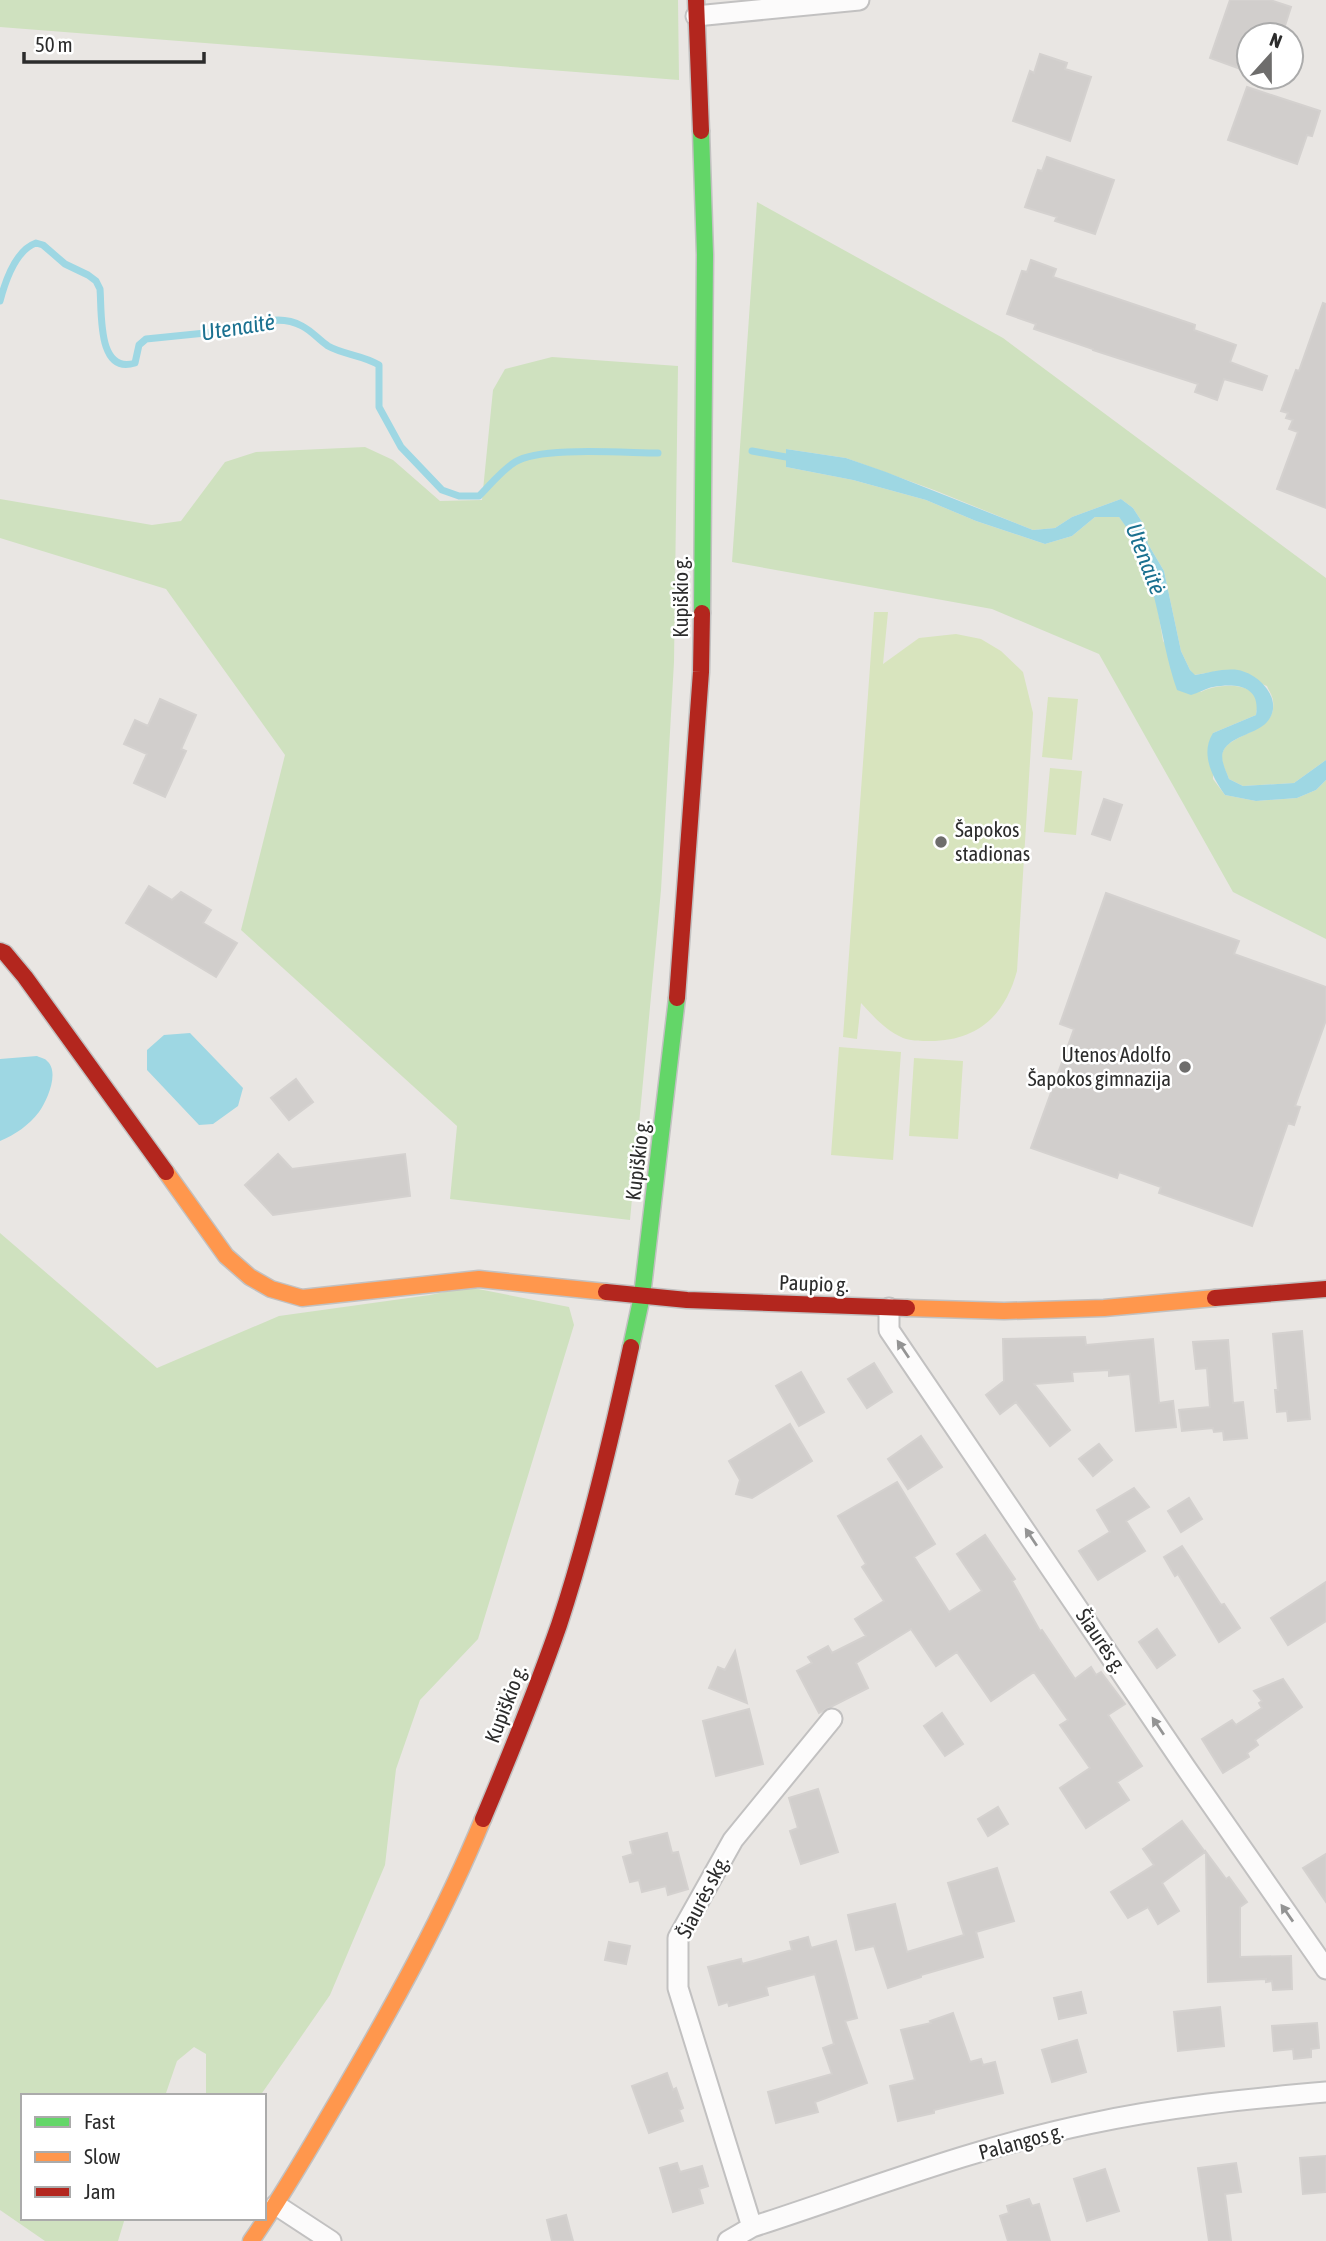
<svg xmlns="http://www.w3.org/2000/svg" width="1326" height="2241" font-family="'Asap Condensed',sans-serif">
<rect width="100%" height="100%" fill="#e9e6e3"/>
<path fill="#cfe1bf" d="M0 0H678L679 80 0 27Z
M757 202 1003 338 1326 578V760L1294 783 1243 786 1229 779C1227 773 1222 765 1222 758 1220 732 1278 736 1273 701 1273 697 1269 691 1267 686L1225 670 1194 675 1190 670 1181 651 1164 571 1148 544 1144 525 1133 508 1121 499 1072 517 1055 528 1033 530 934 490 846 458 786 449V467L853 480 926 500 976 521 1045 544 1072 536 1095 517H1119L1132 534 1155 593 1163 641 1201 692C1215 684 1255 680 1258 703 1258 707 1256 711 1256 715L1213 733V779L1225 795 1256 801 1297 798 1316 790 1326 780V939L1233 892 1099 654 992 609 732 562Z
M552 357 678 366 674 662 661 890 630 1220 450 1199 457 1126 241 930 285 755 166 589 0 538V499L152 525 181 521 225 462 256 452 365 447 393 460 440 501 482 500 493 390 505 369Z
M0 1233 157 1368 279 1316 430 1295 468 1287 569 1307 574 1325 478 1639 420 1700 396 1769 385 1865 330 1995 260 2096H206V2054L194 2047 177 2061 165 2096H23V2218H125L118 2241H45L0 2210Z"/>
<path fill="#d8e4be" d="M874 612H888L883 664 919 638 956 634 981 639 1001 651 1023 672 1033 713 1017 971C1005 1015 978 1041 930 1041 922 1041 911 1041 903 1038 885 1030 873 1016 861 1003L857 1039 843 1037Z
M1048 697 1078 699 1072 760 1042 757Z
M1050 768 1082 771 1076 835 1044 832Z
M839 1047 901 1052 893 1160 831 1155Z
M914 1058 963 1061 958 1139 909 1136Z"/>
<path fill="#9ed7e3" d="M786 449 846 458 886 472 1033 530 1055 528 1072 517 1121 499 1133 508 1144 525 1148 544 1164 571 1181 651 1190 670 1195 675C1208 673 1224 668 1238 670 1260 674 1285 701 1267 722 1256 734 1235 735 1225 748 1218 757 1226 770 1229 779L1243 786 1294 783 1326 760V780L1316 790 1297 798 1256 801 1225 795C1212 777 1200 753 1213 733L1256 715C1261 686 1237 683 1213 687 1206 688 1199 693 1191 695L1177 690C1157 633 1158 567 1119 517H1095L1072 536 1045 544 976 521 926 500 853 480 786 467Z
M190 1033 243 1088 238 1106 213 1124 199 1125 147 1070V1050L164 1035Z
M37 1056C41 1058 45 1058 47 1061 60 1072 47 1101 39 1112 29 1125 15 1135 0 1141V1059Z"/>
<g fill="none" stroke-linecap="round" stroke-linejoin="round">
<path stroke="#9ed7e3" stroke-width="7" d="M0 301C5 282 16 250 36 243L43 245 65 264 88 275 96 281 100 289C102 312 97 375 135 363L139 345 146 339 245 329C263 320 283 316 302 326 312 331 319 340 328 346 344 355 363 355 379 365V407L401 447 442 490 459 496H479C490 485 502 470 515 462 540 446 626 453 658 453
M752 451 792 458"/>
</g>
<path fill="#d1cecc" stroke="#d4d1cf" stroke-width="2" d="M1230 0H1270L1291 7 1282 35H1249V72L1210 58Z
M1040 54 1067 63 1065 69 1091 77 1070 141 1013 121 1030 71 1034 73Z
M1247 87 1320 111 1312 136 1307 135 1297 164 1228 140Z
M1047 157 1114 180 1095 234 1055 221 1057 217 1025 207 1038 170 1042 171Z
M1031 260 1056 269 1053 277 1195 325 1194 330 1236 345 1230 362 1267 376 1262 390 1224 379 1217 400 1195 392 1198 384 1093 350V349L1034 329 1036 324 1007 314 1022 271 1027 272Z
M1323 303 1326 304V508L1277 489 1298 432 1289 429 1293 420 1286 418 1288 413 1281 411 1296 370 1299 371Z
M160 699 196 715 181 749 186 751 165 797 134 783 147 754 124 744 135 720 148 726Z
M1104 799 1122 805 1110 840 1092 834Z
M149 886 172 900 181 892 211 910 203 923 237 943 216 977 126 923Z
M1106 893 1239 941 1234 954 1326 987V1020L1295 1106 1300 1107 1294 1125 1288 1123 1252 1226 1159 1193 1161 1187 1119 1172 1117 1178 1031 1148 1074 1029 1060 1024Z
M296 1079 313 1102 289 1120 271 1098Z
M278 1154 292 1169 405 1154 410 1196 273 1215 245 1185Z
M1302 1331 1310 1419 1288 1421 1287 1411 1277 1412 1275 1390H1278L1273 1334Z
M1085 1337 1086 1345 1153 1339 1159 1403 1173 1401 1176 1427 1136 1431 1130 1374 1109 1376V1370L1072 1372 1073 1381 1034 1384 1070 1430 1050 1446 1016 1402 1000 1414 986 1395 1004 1381 1003 1339Z
M1228 1340 1233 1403 1243 1402 1247 1438 1224 1440 1223 1431 1214 1432 1213 1428 1182 1431 1179 1410 1210 1407 1207 1368 1196 1369 1193 1342Z
M874 1363 892 1392 867 1408 848 1379Z
M801 1372 824 1412 799 1426 776 1386Z
M790 1424 812 1461 752 1498 736 1494 740 1480 729 1461Z
M921 1436 942 1467 908 1489 888 1459Z
M1099 1444 1112 1460 1093 1476 1079 1459Z
M897 1482 935 1544 914 1557 949 1612 982 1591 957 1554 985 1535 1015 1579 1012 1581 1040 1631 1042 1630 1075 1679 1091 1667 1096 1675 1101 1672 1125 1704 1108 1715 1142 1766 1117 1782 1129 1800 1086 1828 1060 1788 1090 1768 1060 1725 1068 1720 1034 1672 991 1701 957 1652 936 1666 911 1629 856 1663 868 1688 819 1713 797 1671 812 1663 808 1657 828 1646 832 1653 866 1636 855 1619 884 1601 862 1567 866 1564 838 1516Z
M1134 1488 1149 1507 1126 1521 1145 1551 1098 1580 1079 1551 1110 1532 1097 1510Z
M1189 1498 1202 1519 1181 1532 1168 1511Z
M1182 1546 1221 1605 1224 1604 1240 1628 1219 1642 1178 1574 1175 1576 1164 1557Z
M1326 1582V1621L1288 1645 1271 1618Z
M1157 1629 1175 1655 1157 1668 1139 1642Z
M735 1651 747 1703 709 1688 718 1667 725 1670Z
M1283 1679 1302 1707 1255 1740 1258 1745 1247 1753 1249 1757 1223 1773 1202 1739 1232 1720 1236 1725 1262 1708 1259 1703 1262 1701 1254 1691Z
M749 1709 763 1764 716 1776 703 1721Z
M942 1713 963 1744 945 1756 924 1726Z
M818 1789 838 1852 801 1864 790 1831 798 1828 789 1798Z
M998 1807 1008 1824 988 1836 978 1819Z
M1182 1821 1205 1852 1162 1883 1179 1911 1158 1924 1148 1907 1128 1918 1111 1892 1154 1865 1143 1849Z
M667 1833 672 1853 678 1852 688 1889 668 1895 666 1886 642 1892 639 1880 630 1882 623 1857 633 1854 630 1842Z
M1206 1852 1226 1879 1229 1877 1247 1902 1240 1907V1957L1291 1956 1292 1989 1273 1990 1272 1981 1266 1982V1979L1208 1982Z
M1326 1854V1902L1303 1868Z
M997 1868 1014 1921 976 1932 983 1957 921 1975V1977L888 1988 874 1946 856 1950 848 1915 895 1904 907 1952 964 1935 948 1883Z
M808 1937 811 1948 836 1941 857 2018 845 2021 867 2083 815 2102 818 2112 776 2123 768 2092 832 2074 823 2048 834 2044 815 1974 766 1987 768 1995 729 2006 728 2002 719 2005 708 1967 741 1959 742 1964 792 1950 790 1942Z
M609 1942 630 1946 626 1964 605 1960Z
M1081 1992 1086 2013 1059 2019 1054 1998Z
M1220 2007 1224 2046 1178 2051 1174 2012Z
M953 2013 970 2062 981 2059 983 2065 995 2062 1003 2093 934 2110V2113L898 2121 890 2086 915 2080 901 2030 931 2023 930 2021Z
M1317 2023 1319 2048 1311 2049V2057L1294 2059 1293 2049 1274 2051 1272 2026Z
M1077 2040 1086 2072 1052 2082 1042 2050Z
M667 2073 673 2090 676 2088 683 2108 679 2110 683 2121 649 2133 632 2086Z
M1326 2156V2192L1303 2194 1300 2158Z
M677 2163 680 2172 702 2166 708 2186 699 2189 703 2203 673 2212 660 2168Z
M1236 2163 1241 2192 1225 2194 1231 2241H1209L1198 2168Z
M1105 2169 1119 2211 1087 2221 1074 2179Z
M1029 2199 1032 2206 1039 2204 1050 2241H1008L1000 2216 1009 2213 1007 2206Z
M566 2215 573 2241H552L547 2220Z"/>
<g fill="none" stroke-linecap="round" stroke-linejoin="round">
<g stroke="#c2c1c1" stroke-width="23">
<path id="street" d="M696 16 859 0
M889 1308V1330L1186 1768 1326 1969
M276 2205 331 2241
M752 2227 678 1988V1938L733 1840 832 1719
M728 2241 752 2227C863 2191 973 2148 1088 2124 1166 2107 1246 2099 1326 2092"/>
</g>
<g stroke="#c2c1c1" stroke-width="19">
<path id="fast" d="M701 131 705 255 702 613
M631 1347 642 1296 677 998"/>
</g>
<g stroke="#c2c1c1" stroke-width="19">
<path id="slow" d="M166 1172 226 1256 250 1277 271 1289 302 1298 479 1279 606 1292
M907 1308 1004 1311 1104 1308 1215 1298
M251 2241C284 2194 312 2144 341 2095 393 2006 444 1914 483 1819"/>
</g>
<g stroke="#c2c1c1" stroke-width="19">
<path id="jam" d="M696 0 701 131
M0 951 5 953 25 977 166 1172
M677 998 701 672 702 613
M606 1292 687 1300 907 1308
M1215 1298 1326 1289
M483 1819C510 1755 536 1691 559 1625 589 1534 611 1440 631 1347"/>
</g>
<use href="#street" stroke="#fcfbfb" stroke-width="19"/>
<use href="#fast" stroke="#63d668" stroke-width="16"/>
<use href="#slow" stroke="#ff974d" stroke-width="16"/>
<use href="#jam" stroke="#b3261e" stroke-width="16"/>
</g>
<defs><path id="oneway-solid" d="M-6-.8H1V-3.2L6.5 0L1 3.2V.8H-6Z" transform="scale(1.75)"/></defs>
<g fill="#949494">
<use href="#oneway-solid" transform="translate(903 1349) rotate(-124)"/>
<use href="#oneway-solid" transform="translate(1031 1537) rotate(-124)"/>
<use href="#oneway-solid" transform="translate(1158 1726) rotate(-124)"/>
<use href="#oneway-solid" transform="translate(1287 1913) rotate(-125)"/>
</g>
<g fill="#6e6d6c" stroke="#fff" stroke-width="2.5">
<circle cx="941" cy="842" r="7"/>
<circle cx="1185" cy="1067" r="7"/>
</g>
<g text-anchor="middle" stroke-width="5" stroke-linejoin="round" paint-order="stroke">
<g font-size="21" fill="#2c2c2c" stroke="#fff">
<text transform="translate(681 597) rotate(-90)" y="7">Kupiškio g.</text>
<text transform="translate(638 1160) rotate(-83)" y="7">Kupiškio g.</text>
<text transform="translate(814 1284) rotate(2)" y="7">Paupio g.</text>
<text transform="translate(1101 1641) rotate(56)" y="7">Šiaurės g.</text>
<text transform="translate(506 1704) rotate(-69)" y="7">Kupiškio g.</text>
<text transform="translate(703 1897) rotate(-63)" y="7">Šiaurės skg.</text>
<text transform="translate(1021 2142) rotate(-15)" y="7">Palangos g.</text>
</g>
<g font-size="21" fill="#2c2c2c" stroke="#fff" text-anchor="start">
<text x="955" y="837">Šapokos<tspan x="955" dy="24">stadionas</tspan></text>
<text x="1171" y="1062" text-anchor="end">Utenos Adolfo<tspan x="1171" dy="24">Šapokos gimnazija</tspan></text>
</g>
<g font-size="23" font-style="italic" fill="#1b7190" stroke="#fff">
<text transform="translate(238 327) rotate(-9)" y="8">Utenaitė</text>
<text transform="translate(1146 559) rotate(69)" y="8">Utenaitė</text>
</g>
</g>
<rect x="21" y="2094" width="245" height="126" fill="#ffffff" stroke="#ababab" stroke-width="2"/>
<rect x="35" y="2117" width="35" height="10" fill="#63d668" stroke="#ababab" stroke-width="2"/>
<text x="84" y="2129" font-size="21" fill="#2c2c2c">Fast</text>
<rect x="35" y="2152" width="35" height="10" fill="#ff974d" stroke="#ababab" stroke-width="2"/>
<text x="84" y="2164" font-size="21" fill="#2c2c2c">Slow</text>
<rect x="35" y="2187" width="35" height="10" fill="#b3261e" stroke="#ababab" stroke-width="2"/>
<text x="84" y="2199" font-size="21" fill="#2c2c2c">Jam</text>
<g transform="translate(1270 56) rotate(21)"><circle r="33" fill="#ffffff" stroke="#ababab" stroke-width="2"/>
<path d="M0-5L12 26L0 18L-12 26Z" fill="#6e6d6c"/>
<text y="-10" font-size="19" font-weight="bold" text-anchor="middle" fill="#2c2c2c">N</text>
</g>
<path d="M24 52v10h180v-10" fill="none" stroke="#2c2c2c" stroke-width="3.5"/>
<text x="35" y="52" font-size="21" fill="#2c2c2c" stroke="#ffffff" stroke-width="5" paint-order="stroke">50 m</text>
</svg>
